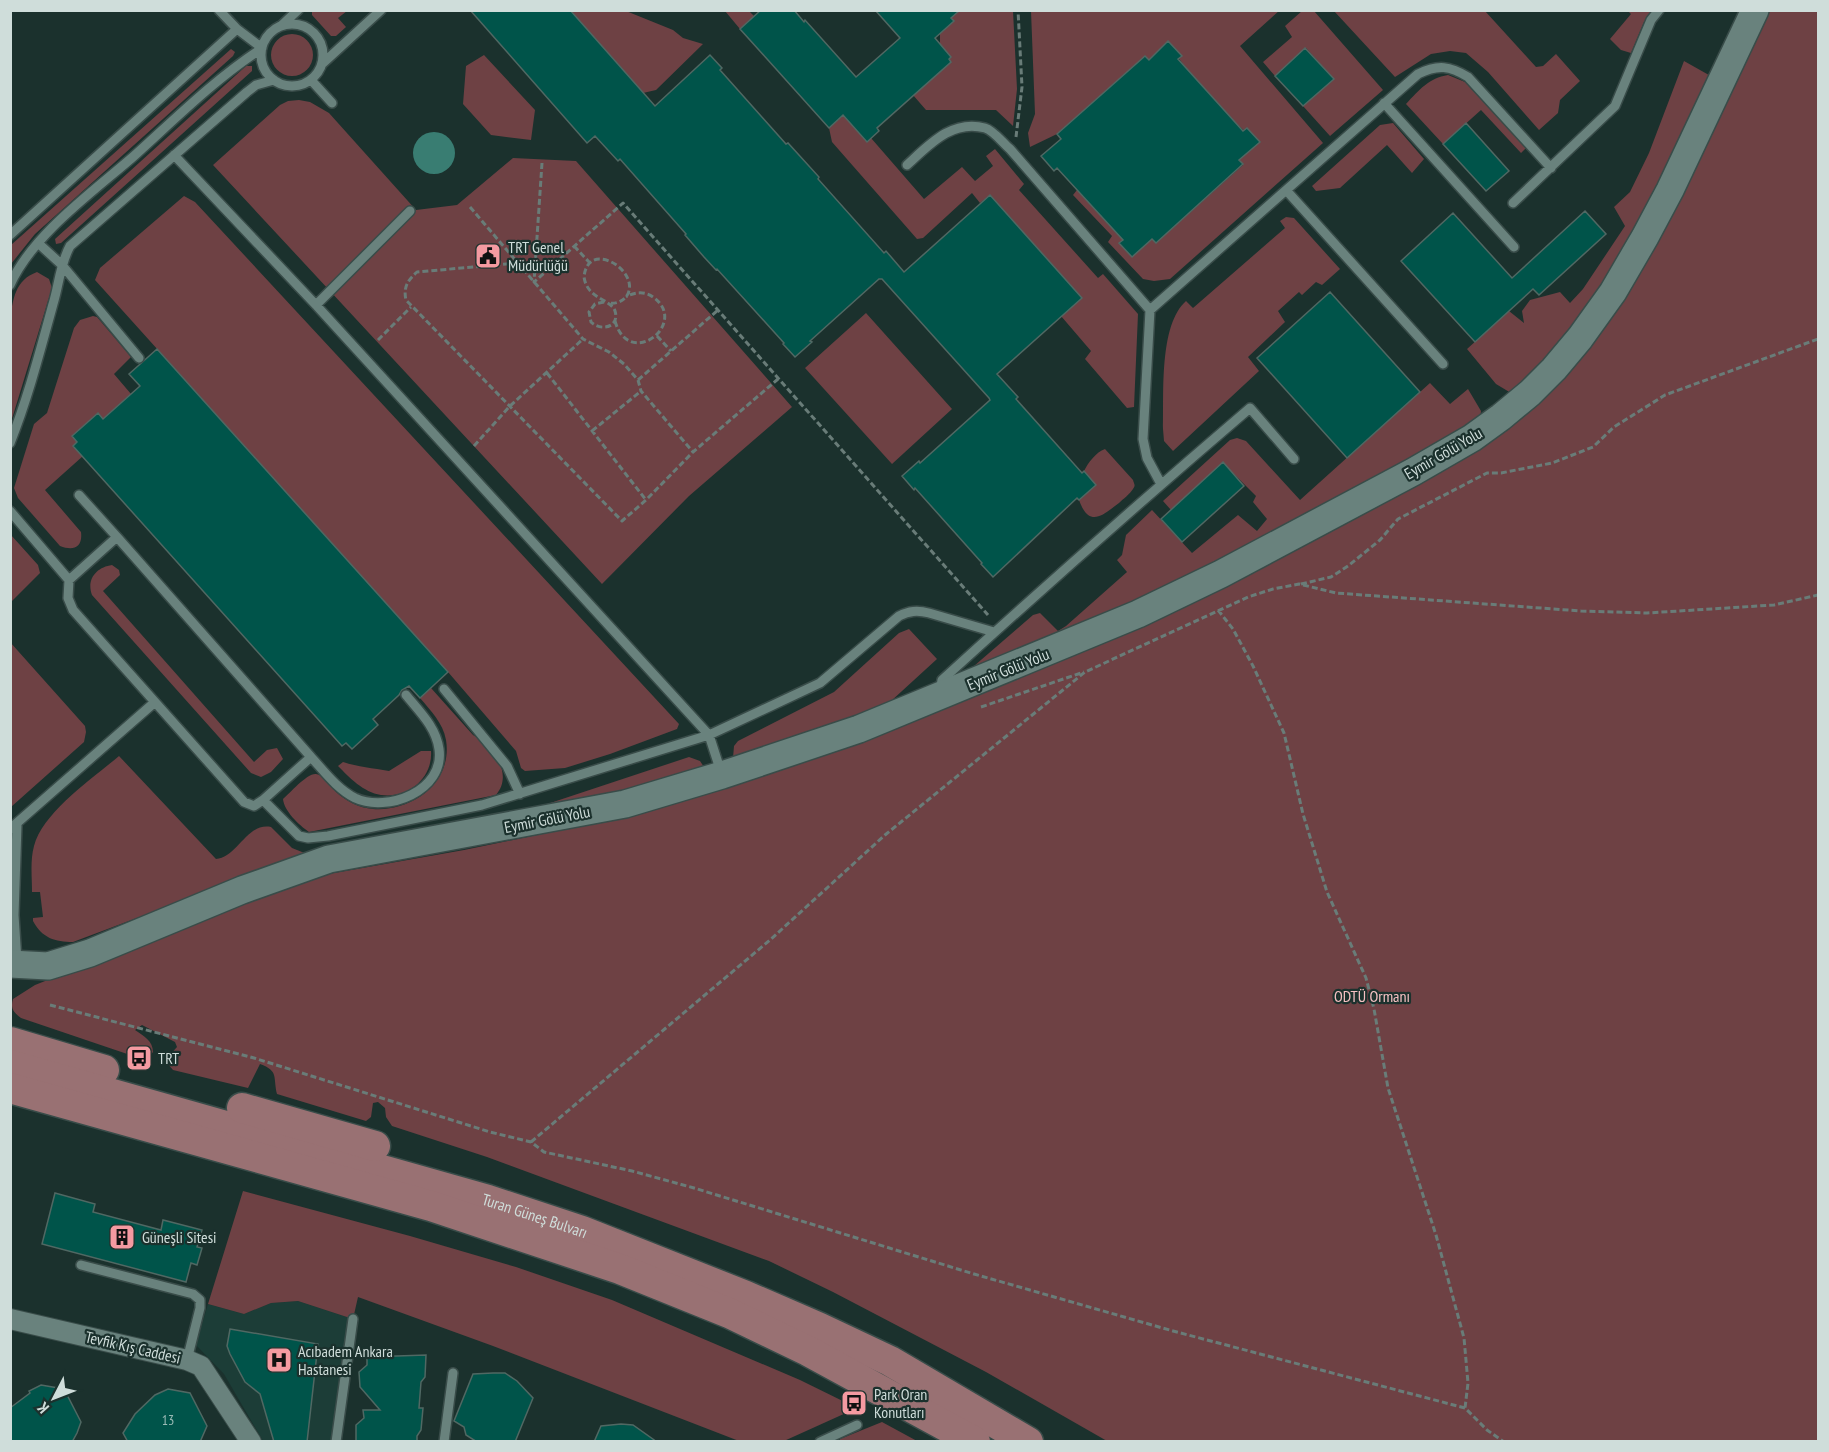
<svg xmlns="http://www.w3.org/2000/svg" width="1829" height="1452" font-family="'PT Sans Narrow',sans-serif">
<rect width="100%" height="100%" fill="#1b312d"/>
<path fill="#1c3d37" d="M298 1301 353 1319 336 1441H263L224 1374 196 1345 208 1304 244 1314 271 1303Z"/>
<path fill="#6e4144" d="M1280 10 1240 46 1323 143 1170 279 1154 281 1143 279 1108 242 1112 236 1073 195 1077 190 1123 240 1119 243 1132 257 1152 239 1156 243 1243 165 1239 160 1259 142C1230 122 1186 72 1168 42L1149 60 1145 56 1057 134 1030 147 1028 133 1035 114 1031 11Z
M312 11H347L338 18 346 27 336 36H331L312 15Z
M570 11H626L673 30 683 38 703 44 656 90 643 93Z
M725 11H749L754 16 740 29Z
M948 11H1013L1017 89 1013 126 996 110H926L913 95 951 57 940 44V33L954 21 951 18 953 16Z
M1302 11H1314L1383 90 1330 136 1303 106 1333 78 1306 48 1275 76 1263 62 1292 37 1285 26Z
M1334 11H1485L1536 67 1543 66 1556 54 1580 81 1560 100 1558 113 1539 130 1488 72 1466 53 1450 51 1431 54 1395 77Z
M1628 11H1653L1644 22 1631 53 1621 50 1610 39 1631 14Z
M1755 11H1818V1441H1107L986 1372 833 1292 769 1261 487 1157 392 1126 386 1117 385 1108 378 1102 373 1103 371 1117 366 1121 277 1094C273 1077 279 1071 260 1064L248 1088 173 1070 167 1063 166 1059 177 1047 175 1042 142 1025 135 1030C144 1036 153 1041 153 1052L148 1058 142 1059 21 1018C14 1012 10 1009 13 999L35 985 237 905 317 876 464 850 624 817 939 697 1413 472 1580 338Z
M271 55a21 21 0 1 1 42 0a21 21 0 1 1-42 0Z
M231 49 235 52 233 56 35 234 11 264V245Z
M484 55 535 110 531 140 491 135 463 104 466 66Z
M1684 61 1716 79 1643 227 1549 367 1511 393 1496 384 1467 349 1509 311 1524 323 1522 311 1530 300 1560 292 1570 303 1583 289 1625 226 1614 207 1630 192 1649 153Z
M246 66H252V71L61 243 56 244 55 239Z
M1448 75 1465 82 1526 148 1521 153 1481 110 1443 144 1406 104C1419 90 1429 78 1448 75Z
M299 100 310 102 329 113 416 210 457 205 513 158 576 161 792 407 689 496 602 584 213 165 280 105 288 101Z
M843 115 867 142 871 138 924 199 962 167 975 181 993 166 986 156 995 149 1024 184 1019 190 1098 278 1103 274 1138 314 1134 407 1127 408 1085 359 1091 351 1061 316 1082 298 990 195 980 203 972 193 923 238 917 239 832 142 829 128Z
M1393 123 1424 159 1412 173 1387 145 1340 188 1316 191 1312 186 1380 125Z
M184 196 195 202 679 724 677 729 610 754 565 768 525 771 521 768 516 751 448 672 95 280 100 268Z
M1286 217 1294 218 1340 269 1322 285 1316 282 1302 295 1299 292 1278 311 1285 322 1248 357 1259 371 1173 451 1164 441 1163 429C1164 393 1159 325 1186 301L1193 308 1285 228 1280 221Z
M37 272 49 279 52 288 11 422 10 320C13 299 15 280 37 272Z
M866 313 952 409 892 464 805 368Z
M93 316 97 317 131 357 114 374 131 394 103 419 98 413 72 436 77 442 83 456 45 490 81 532C83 548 73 551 60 546L18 498 14 488 34 424 47 413 74 328 80 320Z
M1430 383 1450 404 1468 389 1481 411 1480 421 1212 571 979 671 974 666 1033 615 1040 613 1058 631 1066 626 1127 572 1117 560 1122 555 1126 535 1152 510 1192 553 1238 515 1257 531 1267 519 1253 502 1256 496 1223 463 1171 510 1163 501 1230 440 1237 438 1246 441 1300 500Z
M1105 449 1133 480C1134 484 1136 485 1133 489 1130 494 1123 499 1119 503 1102 516 1089 528 1079 500L1096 485 1084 471C1088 463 1096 452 1105 449Z
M11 535 38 565 40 573 11 602Z
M112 565 119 570 120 575 103 591 254 762 267 750 277 748 283 759 271 772 261 777 251 773 92 595C86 579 97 567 112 565Z
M909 629 937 659 890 702 877 709 733 758 734 746 738 741 834 692 899 633Z
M10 642 85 726 86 732 84 742 11 807Z
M431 688 473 735C493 746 514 774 496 795L309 832C299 825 284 811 283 799 290 793 307 773 316 774 324 775 331 787 336 792 346 801 359 808 373 809 411 812 453 783 446 740 443 723 431 711 420 698Z
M421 751H431C433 778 408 799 381 795 363 792 350 778 338 766L343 762C358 767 373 768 389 771Z
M119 756 216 859C237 858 247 822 271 827L292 848 307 854 73 942C55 942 42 938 33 921V918L43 917 40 892H32C32 877 30 860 34 846 43 812 93 778 119 756Z
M689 757 700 761 704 767 613 798 502 819Z
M243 1191 410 1236 516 1267 612 1300 800 1380 857 1408 784 1441H739L493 1346 358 1297 353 1319 298 1301 271 1303 244 1314 208 1304Z
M882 1422 917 1441H840V1439Z"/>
<path fill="#397d72" d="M413 153a21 21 0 1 1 42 0a21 21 0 1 1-42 0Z"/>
<path fill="#00544a" stroke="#506863" stroke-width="1.5" d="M470 10H570L655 106 710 55 722 68 720 70 786 144 788 143 819 177 818 179 884 253 886 251 904 272 990 195 1082 298 997 374 1018 397 1016 399 1082 473 1084 471 1096 485 1079 500 1077 498 993 577 981 564 982 563 915 488 914 490 902 476 919 461 920 463 990 400 989 398 882 279H879L810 341 812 342 795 357 783 344 784 343 717 269 716 270 704 257 685 235 686 234 620 159 618 161 595 136 587 143Z
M761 10H794L804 22 805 20 856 77 900 38 875 10H960L951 18 954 21 935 38 951 57 949 59 951 62 877 128 879 131 867 142 843 115 829 128 740 29Z
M1168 41 1182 56 1178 59 1243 131 1247 128 1260 142 1239 160 1243 164 1156 243 1152 239 1132 257 1119 243 1123 240 1057 168 1054 171 1041 156 1061 139 1057 134 1145 56 1149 60Z
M1305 48 1334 79 1303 106 1275 76Z
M1466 123 1509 171 1486 191 1443 144Z
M1585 211 1606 234 1539 295 1533 289 1475 342 1401 261 1453 213 1512 278Z
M1330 292 1420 392 1347 458 1257 358Z
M157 349 448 672 420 698 409 686 402 690 399 695 373 719 378 725 352 749 346 743 342 746 73 446 77 442 72 436 98 413 103 419 140 386 129 374Z
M1223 462 1244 486 1182 542 1161 519Z
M55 1193 95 1204 93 1212 161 1230 163 1220 202 1230 197 1247 202 1248 197 1265 191 1263 186 1282 42 1244Z
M230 1329 318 1344 307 1442H274L260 1394 245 1382 230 1354 227 1346Z
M426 1355 425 1377 421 1382 419 1408H423L421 1430 417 1436V1442H356V1425L364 1418 363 1410H380L360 1387 359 1372 367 1365V1357Z
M493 1373H505L517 1381 533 1398 515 1442H477L466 1435 464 1427 454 1421 473 1374Z
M41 1385 64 1389 81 1422 77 1433 72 1442H10V1408L30 1393 29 1391Z
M168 1389 190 1393 207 1426 200 1442H128L123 1433 135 1414 155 1395Z
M621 1424 633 1425 657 1442H594L601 1426Z"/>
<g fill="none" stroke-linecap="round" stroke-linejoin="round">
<g stroke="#394c49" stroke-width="12">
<path id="lane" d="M219 10 237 29 262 48
M261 55a31 31 0 1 1 62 0a31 31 0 1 1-62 0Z
M282 25 298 10
M322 64 381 10
M311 80 332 103
M1384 103 1514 247
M174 155 316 305 709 735 721 772
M907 165C929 145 952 119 985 128 993 130 1003 143 1010 149L1150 310
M1286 190 1443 364
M1513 203 1615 106 1651 20 1659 10
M10 235 237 29
M38 243 62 265 139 358
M10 285C32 235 94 191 134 156 175 119 215 79 261 49
M316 305 410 211
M10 443C28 398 40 351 53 304 59 285 60 264 70 246L247 92 256 85 274 80
M1161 484 1147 458 1143 439 1150 310 1418 74C1438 64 1450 66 1468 77L1551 168
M79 495 117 537
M10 511 69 580 68 598 73 610 244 802 254 806 263 800 299 836 308 838 328 836 482 805 709 735 820 683 899 616C909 611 917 610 929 613L994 632
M69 580 117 537 311 757 263 800
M444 689 507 766 520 794
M940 692 942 680C1043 588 1146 497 1250 408L1294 459
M311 757C324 771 337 789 355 798 387 813 445 791 439 749 436 727 419 711 406 695
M17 825 14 915 17 961
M10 829 155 702
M81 1265 193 1294 200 1300V1308L187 1360
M336 1442 353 1319
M444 1442 453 1373
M820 1442 857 1425"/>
</g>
<g stroke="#394c49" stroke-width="22">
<path id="street" d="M10 1319 187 1360 201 1366 251 1442"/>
</g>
<g stroke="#394c49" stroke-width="30">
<path id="secondary" d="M10 964 48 966 90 953 242 890 329 859 625 804 722 775 859 729 1138 614 1221 574 1413 472 1472 438 1501 417 1530 393 1554 369 1580 338 1613 292 1645 237 1670 190 1755 10"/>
</g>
<g stroke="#394c49" stroke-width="33">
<g id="primary">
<path d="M10 1042 104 1070"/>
<path id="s1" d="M10 1065 488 1200 582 1231 746 1296 820 1328 890 1361 1028 1442"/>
<path d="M10 1088 431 1206 620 1269 729 1313 808 1351 975 1442"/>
<path d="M242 1108 375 1146"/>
</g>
</g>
<path stroke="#697c78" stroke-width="3" stroke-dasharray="6 3" stroke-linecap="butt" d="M644 10H654
M1016 137 1022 87 1018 10
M542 163 534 282 623 203 988 615
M470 207 583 339 609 352 624 364 638 380 641 391 693 452
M574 246 590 263
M518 263 417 272C408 280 403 287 406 300L622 521 646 500 693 452 778 379
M604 302 595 304 589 312 591 322C601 332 620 327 615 311 611 299 587 299 584 277 588 237 644 273 626 297 621 302 615 304 609 303
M615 321C629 371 690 323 653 297 645 291 634 292 626 297
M657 336 671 351
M378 340 411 307
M547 373 646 500
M638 380 718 310
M592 431 641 391
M474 446 510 406 583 339
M1301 584 1331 577 1348 566 1380 540 1398 519 1487 473H1501L1552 463 1593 447 1614 427 1665 395 1818 339
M1218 610 1233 629 1253 666 1284 733 1303 814 1327 892 1366 978 1374 1009 1388 1088 1436 1235 1464 1338 1468 1383 1465 1408
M981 707 1084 672
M50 1005 254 1058 490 1132 531 1142 544 1152 632 1171 694 1188 974 1274 1173 1331 1465 1408 1487 1430 1504 1442
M531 1142 770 940 885 835 1085 672 1248 597 1273 589 1299 584 1336 593 1581 611 1647 613 1774 605 1818 595"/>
<use href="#lane" stroke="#69827d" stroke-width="9"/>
<use href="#street" stroke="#69827d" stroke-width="20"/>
<use href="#secondary" stroke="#69827d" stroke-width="27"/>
<use href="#primary" stroke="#997173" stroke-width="30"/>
</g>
<defs>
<g id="civic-square" transform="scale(1.35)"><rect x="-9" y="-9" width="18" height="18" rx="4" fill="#f49aa1" stroke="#1b312d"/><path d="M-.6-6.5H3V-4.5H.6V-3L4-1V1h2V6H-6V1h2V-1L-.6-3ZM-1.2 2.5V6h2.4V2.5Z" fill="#111"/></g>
<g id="bus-square" transform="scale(1.35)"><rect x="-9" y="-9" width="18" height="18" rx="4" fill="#f49aa1" stroke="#1b312d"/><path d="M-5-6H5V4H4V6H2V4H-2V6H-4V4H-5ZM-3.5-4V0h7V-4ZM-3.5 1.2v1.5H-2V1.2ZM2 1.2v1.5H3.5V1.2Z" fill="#111"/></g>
<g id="building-square" transform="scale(1.35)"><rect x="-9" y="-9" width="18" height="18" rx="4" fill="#f49aa1" stroke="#1b312d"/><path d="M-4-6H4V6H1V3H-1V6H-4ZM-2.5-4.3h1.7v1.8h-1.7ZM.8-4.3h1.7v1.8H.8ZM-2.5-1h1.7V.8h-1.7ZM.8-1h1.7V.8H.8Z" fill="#111"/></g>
<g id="hospital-square" transform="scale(1.35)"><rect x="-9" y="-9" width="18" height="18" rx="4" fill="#f49aa1" stroke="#1b312d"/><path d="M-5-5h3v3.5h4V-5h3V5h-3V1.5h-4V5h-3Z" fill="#111"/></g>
</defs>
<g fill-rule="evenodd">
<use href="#civic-square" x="488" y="256"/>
<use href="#bus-square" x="139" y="1058"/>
<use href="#building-square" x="122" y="1237"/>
<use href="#hospital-square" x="279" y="1360"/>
<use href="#bus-square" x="854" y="1403"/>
</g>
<g text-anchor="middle" stroke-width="4.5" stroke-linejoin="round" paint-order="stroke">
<g font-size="14" fill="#9bbbb6">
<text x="168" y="1425">13</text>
</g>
<g font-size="16" fill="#cfddda" stroke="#1b312d" text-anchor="start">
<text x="508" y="253">TRT Genel<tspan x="508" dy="18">Müdürlüğü</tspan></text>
<text x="158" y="1064">TRT</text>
<text x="142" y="1243">Güneşli Sitesi</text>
<text x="298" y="1357">Acıbadem Ankara<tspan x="298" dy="18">Hastanesi</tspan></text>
<text x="874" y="1400">Park Oran<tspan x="874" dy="18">Konutları</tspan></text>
</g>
<g font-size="16" fill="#cfddda" stroke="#1b312d">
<text transform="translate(1443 453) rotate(-30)" y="6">Eymir Gölü Yolu</text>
<text transform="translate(1008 669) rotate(-22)" y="6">Eymir Gölü Yolu</text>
<text transform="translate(547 819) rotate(-11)" y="6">Eymir Gölü Yolu</text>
<text dy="6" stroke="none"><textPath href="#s1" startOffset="546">Turan Güneş Bulvarı</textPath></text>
<text transform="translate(133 1347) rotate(13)" y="6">Tevfik Kış Caddesi</text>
</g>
<g font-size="16" fill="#f6c1c3" stroke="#1b312d">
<text x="1372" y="1002">ODTÜ Ormanı</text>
</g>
</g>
<rect width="1829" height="1452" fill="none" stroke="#cfddda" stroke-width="24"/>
<g transform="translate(54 1398) rotate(228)" stroke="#1b312d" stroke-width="4.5" paint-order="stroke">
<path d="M0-4.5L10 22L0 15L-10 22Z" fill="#cfddda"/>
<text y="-9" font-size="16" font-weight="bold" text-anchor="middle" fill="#cfddda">K</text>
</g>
</svg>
